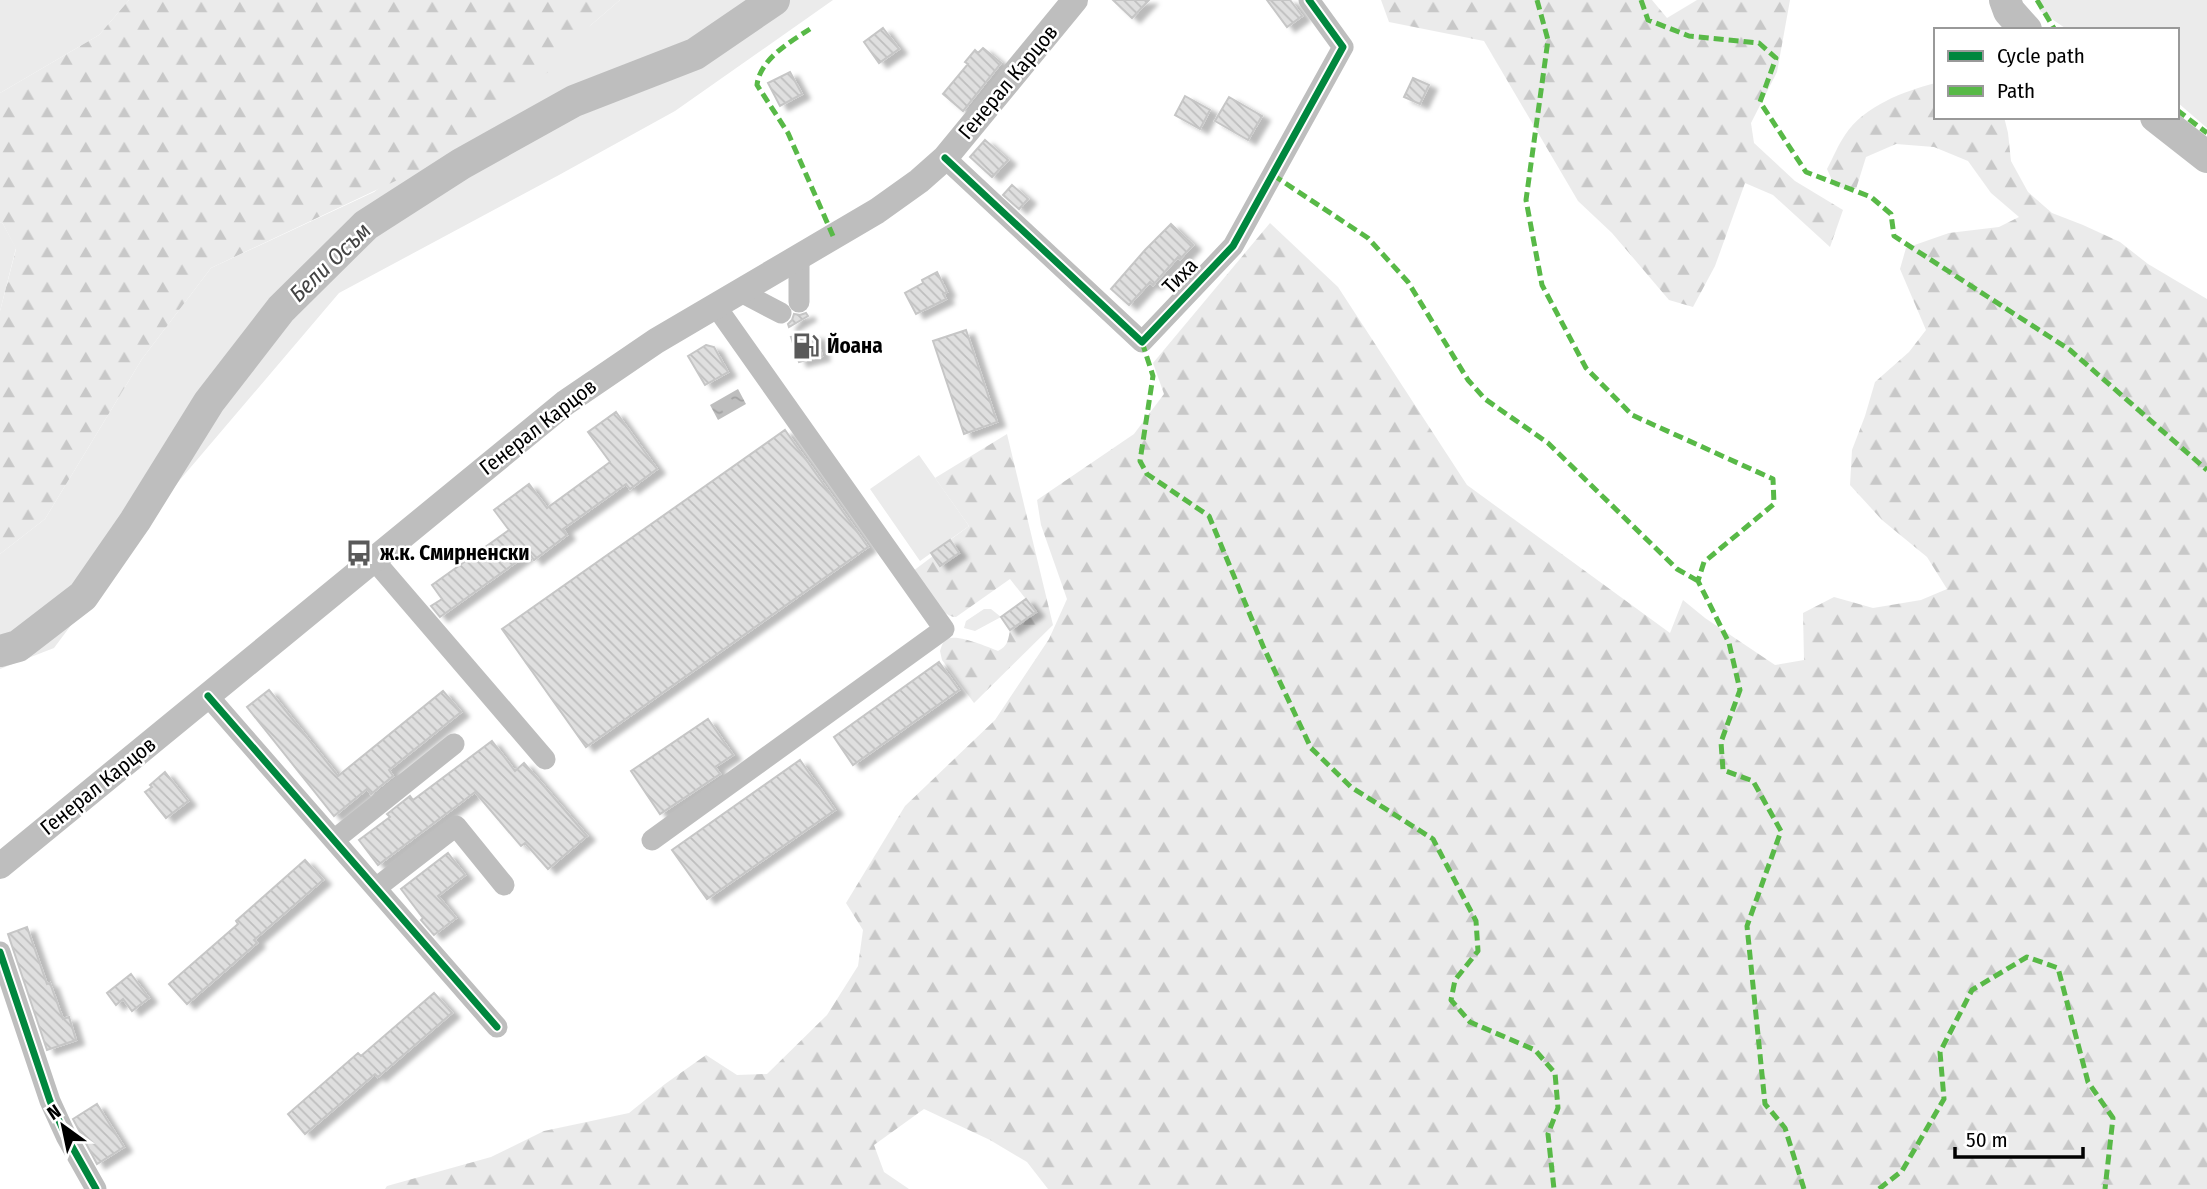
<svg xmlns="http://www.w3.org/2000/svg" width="2207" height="1189" font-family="'Fira Sans Condensed',sans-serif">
<defs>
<pattern id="forest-firs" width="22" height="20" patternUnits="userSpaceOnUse" patternTransform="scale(1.75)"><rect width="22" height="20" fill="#ebebeb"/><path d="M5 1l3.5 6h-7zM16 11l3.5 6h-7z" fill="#c8c8c8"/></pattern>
<pattern id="water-ripples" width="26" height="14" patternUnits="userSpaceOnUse" patternTransform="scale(1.75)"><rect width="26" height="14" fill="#bebebe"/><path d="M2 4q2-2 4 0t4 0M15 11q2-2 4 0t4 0" fill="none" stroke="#a2a2a2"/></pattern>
<pattern id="building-back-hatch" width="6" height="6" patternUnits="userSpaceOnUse" patternTransform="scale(1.75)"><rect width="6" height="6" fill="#dfdfdf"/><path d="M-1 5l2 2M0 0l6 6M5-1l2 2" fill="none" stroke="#bebebe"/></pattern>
<filter id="shadow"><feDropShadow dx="8" dy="4.5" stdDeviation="2" flood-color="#0004"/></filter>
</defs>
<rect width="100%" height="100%" fill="#fff"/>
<path fill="#ebebeb" d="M0 0H129L99 35 0 93Z
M620 0H833L675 111 559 175 339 293 179 481 54 648 0 669V554L45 519 142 359 211 268 374 192 591 25Z
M2036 0H2207V128L2177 102V30H2068L2040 11Z
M0 222 3 224 16 248 0 311Z
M919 455 969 526 920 561 870 489Z
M984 609H991L1001 617 975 631 964 628 966 621Z"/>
<path fill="url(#forest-firs)" d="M129 0H620L591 25 552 69 425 167 211 268 142 359 45 519 0 554V311L16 249 3 224 0 222V93L99 35Z
M1381 0H1652L1667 18 1697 0H1790L1777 72 1751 123 1754 143 1795 181 1843 210 1830 247 1773 195 1745 183 1715 266 1693 307 1669 300 1612 233 1578 201 1484 41 1389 22Z
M1936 83V117H2004L2008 133 2011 161 2028 192 2052 213 2083 225 2120 242 2148 264 2207 299V1189H1048L1027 1162 990 1140 924 1109 874 1145 884 1172 909 1189H385L387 1186 491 1157 544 1131 629 1113 665 1084 706 1055 737 1075 767 1074 827 1015 858 966 863 930 846 903 905 806 995 720 1049 639 1067 599 1041 525 1037 500 1134 434 1164 394 1153 363 1270 223 1338 287 1467 485 1670 633 1683 600 1705 618 1775 665 1804 660 1803 613 1834 597 1873 608 1921 600 1947 589 1927 557 1882 520 1850 485 1852 450 1865 416 1875 382 1909 352 1926 330 1900 269 1906 248 1949 233 1999 227 2019 217 1991 193 1968 161 1934 147 1896 144 1866 157 1856 189 1835 187 1827 169C1833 158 1838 145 1845 135 1864 106 1904 91 1936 83Z
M1007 434 1053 625 974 703 942 660 940 651C941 648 942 644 944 641 953 631 987 647 998 651 1008 646 1008 640 1010 630L1036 612 1010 579 956 617C939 617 922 584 913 571L933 556 940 566 959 553 950 540 969 526 935 478Z"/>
<path fill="url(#water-ripples)" d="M738 389 746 404 718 420 710 405Z"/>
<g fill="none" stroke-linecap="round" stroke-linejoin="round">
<path stroke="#bebebe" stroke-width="32" d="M2005 0 2009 11 2026 30
M2156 117 2207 157
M0 651 18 646 83 596 135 521 209 402 281 309 366 225 461 164 574 101 695 54 774 0"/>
</g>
<path fill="url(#building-back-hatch)" stroke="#c6c6c6" stroke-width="2" filter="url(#shadow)" d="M1113 0H1149L1132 18Z
M1267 0H1290L1302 16 1287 27Z
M883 28 899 49 879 63 864 42Z
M983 48 1001 63 963 111 943 94 968 64 965 62 975 50 978 53Z
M790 72 802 94 780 106 768 83Z
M1413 78 1429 85 1420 104 1404 97Z
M1185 96 1210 110 1200 129 1175 115Z
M1229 97 1262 116 1248 140 1215 121Z
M985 140 1008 160 992 177 970 157Z
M1012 185 1028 199 1019 209 1003 195Z
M1171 224 1193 245 1180 259 1178 257 1153 285 1150 282 1129 305 1111 289 1145 250Z
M937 272 947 292 943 294 946 299 916 314 905 293 923 283 922 280Z
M806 313 808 316 789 327 788 324 792 320 794 314 800 315Z
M966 330 997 422 964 434 933 341Z
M816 335 822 356 799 362 791 337Z
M706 345 714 347 728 372 705 385 688 356Z
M616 412 657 469 630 489 626 484 563 529 567 535 534 560 529 553 440 617 431 606 442 599 432 585 509 530 494 510 529 484 547 508 610 462 588 432Z
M785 430 868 547 586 747 502 629Z
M950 540 959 553 940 566 931 553Z
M1026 599 1036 612 1010 630 1001 617Z
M939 662 959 690 853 765 834 737Z
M269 690 338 776 443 691 461 712 389 770 393 776 371 794 367 789 334 816 247 707Z
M708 719 733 755 715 767 720 774 660 814 631 771Z
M492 741 515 771 524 763 587 836 548 869 525 843 521 846 475 792 378 865 359 840 390 817 387 814 410 796 413 800Z
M800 760 835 810 707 899 672 850Z
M165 772 188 801 166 818 145 792 152 787 150 785Z
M448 853 465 875 438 896 456 918 434 935 421 920 423 918 401 889Z
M305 860 323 880 254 940 257 943 187 1004 169 984 238 924 236 921Z
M27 927 47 984 50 983 63 1019 69 1017 76 1040 47 1050 8 934Z
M131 974 149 998 132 1011 123 999 116 1005 107 993Z
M434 993 452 1013 378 1077 375 1074 305 1134 288 1114 358 1053 361 1056Z
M97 1104 124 1147 97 1164 73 1119Z"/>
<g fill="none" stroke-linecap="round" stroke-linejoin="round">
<path stroke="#bebebe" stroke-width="21" d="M945 158 1142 342 1233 246 1343 47 1309 0
M799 256V302
M739 291 781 313
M374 560 545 759
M208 696 497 1027
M334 840 454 744
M652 840 944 629 715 305
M376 888 456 826 504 885
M0 952 50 1101 66 1136 96 1189"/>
<path stroke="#bebebe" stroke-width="26" d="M0 866 565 403 656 341 877 211 919 181 945 158 1075 0"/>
<path stroke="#58b947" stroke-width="5" stroke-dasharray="10 5" stroke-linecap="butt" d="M1537 0 1548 40 1526 200 1542 285 1586 368 1632 415 1773 479 1774 504 1704 562 1698 581 1729 643 1740 690 1721 742 1723 770 1753 781 1781 831 1747 926 1765 1104 1785 1128 1804 1189
M1641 0 1648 20 1689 36 1759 43 1776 58 1760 102 1806 172 1871 197 1891 214 1894 236 2070 350 2207 470
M2037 0 2055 30
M810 29C790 42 760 59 757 85L788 133 833 236
M2177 110 2207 133
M1273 175 1368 238 1408 282 1468 380 1485 399 1548 443 1677 569 1698 581
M1142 342 1153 376 1140 461 1147 474 1209 516 1263 646 1311 748 1351 787 1433 839 1476 921 1478 951 1455 980 1451 1000 1470 1022 1535 1050 1555 1073 1558 1108 1548 1134 1554 1189
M1879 1189 1902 1171 1944 1099 1940 1052 1972 990 2027 957 2058 968 2088 1082 2113 1118 2105 1189"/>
<g stroke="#fff" stroke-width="11">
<path id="cycleway" d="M945 158 1142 342 1233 246 1343 47 1309 0
M208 696 497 1027
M0 952 50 1101 66 1136 96 1189"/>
</g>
<use href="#cycleway" stroke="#00873e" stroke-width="7"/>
</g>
<defs>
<g id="fuel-bare" transform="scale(2.1)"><path d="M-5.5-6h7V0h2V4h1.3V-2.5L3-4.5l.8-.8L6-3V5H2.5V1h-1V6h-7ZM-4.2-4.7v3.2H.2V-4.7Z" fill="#595959" stroke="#fff" stroke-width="2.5" paint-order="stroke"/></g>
<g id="bus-bare" transform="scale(2.1)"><path d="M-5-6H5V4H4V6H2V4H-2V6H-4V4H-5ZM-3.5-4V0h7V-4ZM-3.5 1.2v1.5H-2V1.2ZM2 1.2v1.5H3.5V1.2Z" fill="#595959" stroke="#fff" stroke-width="2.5" paint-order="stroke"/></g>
</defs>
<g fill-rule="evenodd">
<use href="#fuel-bare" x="806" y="346"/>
<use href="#bus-bare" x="359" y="553"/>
</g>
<g text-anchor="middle" stroke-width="5" stroke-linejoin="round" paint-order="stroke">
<g font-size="21" fill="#000" stroke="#fff">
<text transform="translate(1008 82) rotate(-50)" y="7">Генерал Карцов</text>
<text transform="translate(1180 276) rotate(-46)" y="7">Тиха</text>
<text transform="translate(538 427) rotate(-38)" y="7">Генерал Карцов</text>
<text transform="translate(98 786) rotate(-39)" y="7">Генерал Карцов</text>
</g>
<g font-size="21" font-weight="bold" fill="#000" stroke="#fff" text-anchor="start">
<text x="827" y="353">Йоана</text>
<text x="380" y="560">ж.к. Смирненски</text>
</g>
<g font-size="23" font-style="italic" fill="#434343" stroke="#fff">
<text transform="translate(330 262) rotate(-44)" y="8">Бели Осъм</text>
</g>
</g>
<rect x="1934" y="28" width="245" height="91" fill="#ffffff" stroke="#999999" stroke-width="2"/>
<rect x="1948" y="51" width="35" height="10" fill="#00873e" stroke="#999999" stroke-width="2"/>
<text x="1997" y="63" font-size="21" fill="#000000">Cycle path</text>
<rect x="1948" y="86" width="35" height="10" fill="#58b947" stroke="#999999" stroke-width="2"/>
<text x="1997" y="98" font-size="21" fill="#000000">Path</text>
<g transform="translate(63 1126) rotate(327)" stroke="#ffffff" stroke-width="5" paint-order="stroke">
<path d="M0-5L12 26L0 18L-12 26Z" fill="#000000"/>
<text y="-10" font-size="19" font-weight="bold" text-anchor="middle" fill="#000000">N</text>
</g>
<path d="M1955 1147v10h128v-10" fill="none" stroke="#000000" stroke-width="3.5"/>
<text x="1966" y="1147" font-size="21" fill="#000000" stroke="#ffffff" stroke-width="5" paint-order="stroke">50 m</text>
</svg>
